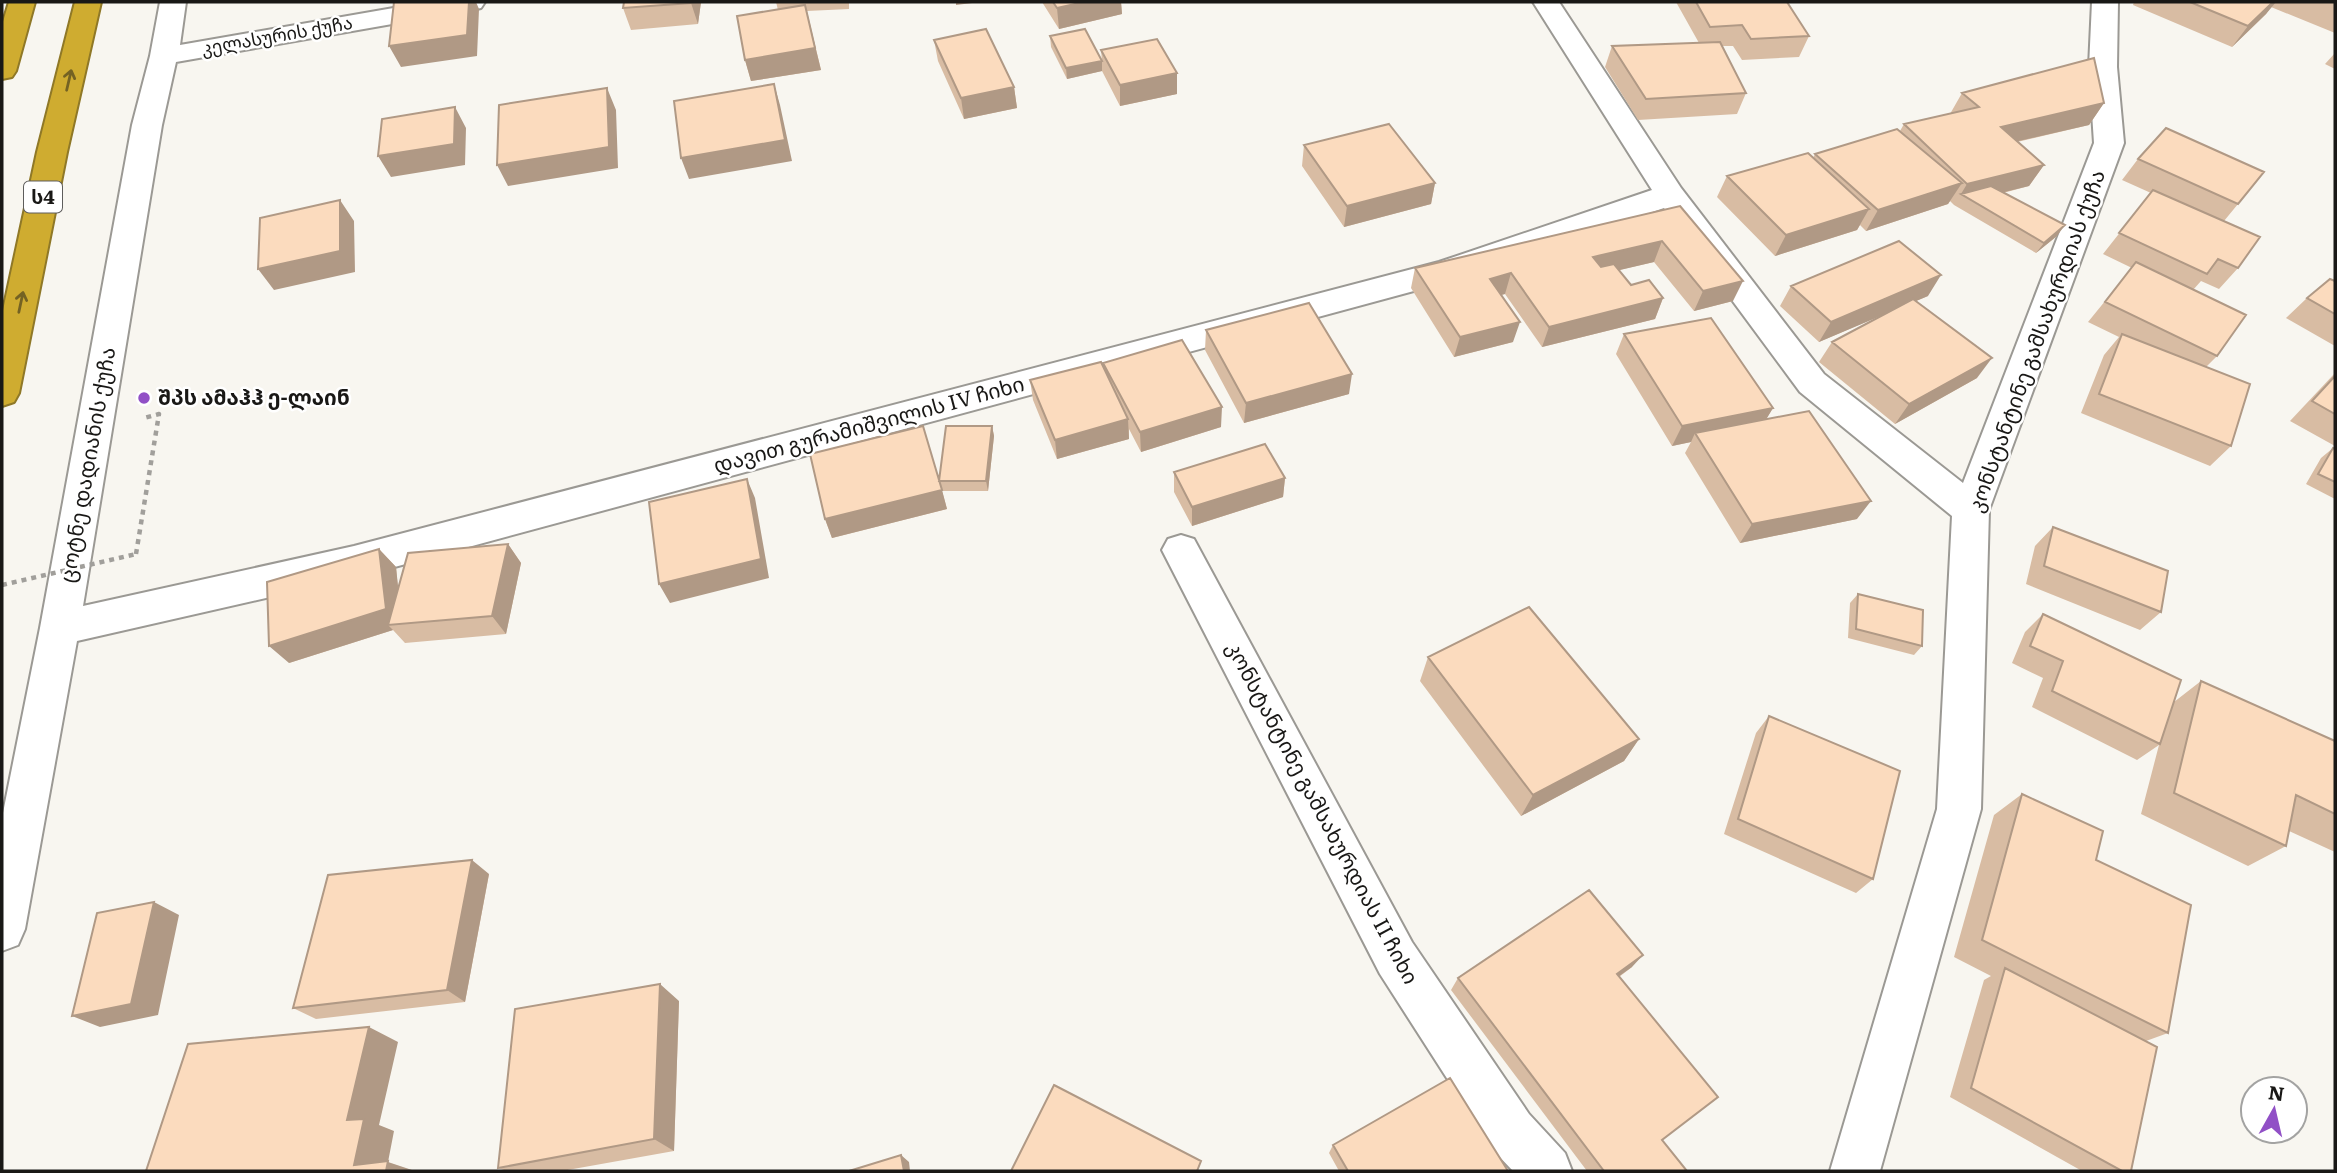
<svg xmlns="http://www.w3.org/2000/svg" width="2337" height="1173" font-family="Literata,'Noto Sans Georgian',serif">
<rect width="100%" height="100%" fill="#f8f6f0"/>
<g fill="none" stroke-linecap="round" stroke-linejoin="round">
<g stroke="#9b9994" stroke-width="4">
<path id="minor" d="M160 2H186L180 45 428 2H485L481 8 472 10 176 62 162 125 83 606 354 546 1439 262 1652 190 1533 2H1559L1681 188 1824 374 1963 483 2094 143 2089 67 2092 2H2118L2117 67 2124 143 1989 510 1981 809 1880 1171H1830L1937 809 1952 516 1800 392 1664 208 1447 282 354 578 77 641 25 929 18 945 2 951V818L40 628 132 125 150 56Z
M1181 535 1194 539 1412 942 1529 1114 1565 1153 1572 1171H1513L1493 1150 1380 974 1162 550 1168 539Z"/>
</g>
<g stroke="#8f7827" stroke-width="4">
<path id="highway" d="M9 2H35L16 71 12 77 2 79V25Z
M75 2H101L67 152 19 393 14 402 2 406V315L37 152Z"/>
</g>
<path stroke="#a19f9b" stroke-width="4.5" stroke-dasharray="5 5" stroke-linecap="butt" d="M136 554 159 414 144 418"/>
<use href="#minor" fill="#fff" fill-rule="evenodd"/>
<use href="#highway" fill="#cfac30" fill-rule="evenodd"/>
<path stroke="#a19f9b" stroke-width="4.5" stroke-dasharray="5 5" stroke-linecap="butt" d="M2 585 136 554"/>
</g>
<path fill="#d8bca3" d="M701 2 698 24 631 30 623 8Z
M776 2H849V9L807 11 821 70 751 81 745 60 778 10Z
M1042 2H1121L1122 14 1059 29Z
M1676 2H1787L1809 36 1799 57 1742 60 1733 46H1722L1746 93 1737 114 1638 120 1605 67 1612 46 1699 43Z
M2134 2H2335V33L2271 7 2266 14 2232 47 2133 5Z
M1050 36 1102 61 1101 50 1177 94 1120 106 1102 71 1067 79 1051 47Z
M934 40 1014 87 1017 108 964 119 938 61Z
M2335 53V69L2325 64Z
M1962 93 2104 103 2089 125 2017 142 2044 165 2029 186 2003 193 2057 236 2036 253 1954 205 1950 201 1948 204 1866 231 1860 225 1857 230 1775 256 1717 197 1727 176 1813 158 1815 154 1900 131 1904 124 1950 114Z
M1304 145 1435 183 1431 204 1344 227 1302 166Z
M2138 159 2238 204 2224 221 2238 268 2219 289 2201 281 2193 290 2217 356 2206 367 2231 446 2210 466 2081 413 2104 355 2119 337 2088 322 2132 268 2103 254 2151 193 2122 180Z
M1680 206 1733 301 1694 311 1654 262 1619 270 1631 285 1663 298 1655 319 1542 347 1505 294 1501 295 1513 342 1454 357 1411 288 1415 268Z
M2335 281V346L2286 318 2307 298Z
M1791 286 1928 296 1916 301 1977 378 1895 424 1819 362 1832 342 1884 314 1819 342 1780 306Z
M1206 330 1349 394 1244 423 1205 350Z
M1624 334 1773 408 1766 419 1857 519 1740 543 1685 453 1691 442 1672 446 1616 354Z
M1103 363 1221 427 1141 452 1129 429V439L1057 459 1033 400 1030 380 1103 367Z
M2335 373V446L2290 421Z
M992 426 994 436 988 491H942L947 509 832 538 825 519 939 480Z
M2333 448 2335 449V499L2306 484 2321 458Z
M1174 472 1285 478 1283 497 1192 526 1174 492Z
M2053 527 2161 612 2140 630 2026 584 2035 546Z
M508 544 521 563 506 634 405 643 393 630 289 663 379 549 396 567 398 589Z
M1858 594 1922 646 1914 655 1848 638 1850 603Z
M2043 614 2174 702 2201 681 2335 741V852L2289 831 2286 846 2248 866 2141 814 2159 745 2137 760 2032 707 2043 678 2012 663 2025 632Z
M1428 657 1639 739 1624 761 1521 816 1420 681Z
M1769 716 1873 879 1856 893 1724 834 1756 733Z
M2022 794 2096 860 2168 1033 2146 1041 2131 1171H2082L1950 1097 1984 980 1991 976 1954 957 1994 815Z
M489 874 465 1002 316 1019 293 1008Z
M1632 967 1619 977 1662 1140 1687 1171H1587L1451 990 1458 978Z
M679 1001 674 1151 562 1171H507L498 1168Z
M1333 1145 1508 1171H1339L1329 1153Z"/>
<path fill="#b09985" d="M469 2H476L479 9 477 56 401 67 389 46Z
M691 2H701L698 24 691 3Z
M956 2H980L956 5Z
M1084 2H1121L1122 14 1059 29 1057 8Z
M2273 2H2276L2266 14 2232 47 2248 26Z
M805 5 821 70 751 81 745 60Z
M1102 61V71L1067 79 1066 68Z
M1177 73V94L1120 106V85Z
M774 84 780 105 792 161 689 179 681 158Z
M1014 87 1017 108 964 119 961 98Z
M607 88 616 110 618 168 508 186 497 165Z
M2104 103 2089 125 1988 148 2001 127Z
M455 107 466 128 465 165 391 177 378 156Z
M2044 165 2029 186 1972 200 1961 194 1967 184Z
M1435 183 1431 204 1344 227 1347 206Z
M1962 183 1948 204 1866 231 1878 210Z
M340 200 354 221 355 272 274 290 258 269Z
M1869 209 1857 230 1775 256 1786 235Z
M2065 225 2057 236 2036 253 2044 243Z
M1662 241 1654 262 1586 278 1593 257Z
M1511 273 1505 294 1484 299 1490 279Z
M1941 275 1928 296 1819 342 1831 322Z
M1743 281 1733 301 1694 311 1703 291Z
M1663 298 1655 319 1542 347 1549 327Z
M1520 322 1513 342 1454 357 1460 337Z
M1992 358 1977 378 1895 424 1909 404Z
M1352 374 1349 394 1244 423 1246 403Z
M1222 407 1221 427 1141 452 1140 432Z
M1773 408 1761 428 1695 433 1691 442 1672 446 1682 426Z
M1128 419 1129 439 1057 459 1055 440Z
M992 426 994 436 988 491 986 481Z
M1285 478 1283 497 1192 526V507Z
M747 479 755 498 769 578 670 603 659 584Z
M942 490 947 509 832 538 825 519Z
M1871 501 1857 519 1740 543 1752 524Z
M508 544 521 563 506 634 492 616Z
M379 549 396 567 402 624 388 625 393 630 289 663 269 646Z
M1639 739 1624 761 1521 816 1533 795Z
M472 860 489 874 465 1002 447 990Z
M154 902 179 915 158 1015 100 1027 72 1016Z
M1643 955 1632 967 1605 986 1617 974Z
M660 984 679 1001 674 1151 654 1139Z
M369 1027 398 1042 379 1125 394 1131 388 1162 415 1171H374L354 1165 347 1120Z
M901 1155 909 1162 910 1171H904Z"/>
<path fill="#fbdbbe" stroke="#b09985" stroke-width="2" d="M394 2H469L467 35 389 46Z
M624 2H691V3L623 8Z
M1053 2H1084L1057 8Z
M1696 2H1787L1809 36 1751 39 1742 25 1710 27Z
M2190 2H2273L2248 26Z
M805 5 815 48 745 60 737 16Z
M986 29 1014 87 961 98 934 40Z
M1085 29 1102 61 1066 68 1050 36Z
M1157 39 1177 73 1120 85 1101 50Z
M1720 42 1746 93 1646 99 1612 46Z
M2094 58 2104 103 2001 127 2044 165 1967 184 1904 124 1979 107 1962 93Z
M774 84 785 140 681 158 674 101Z
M607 88 609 147 497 165 499 105Z
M455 107 454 144 378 156 382 119Z
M1389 124 1435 183 1347 206 1304 145Z
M2166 128 2264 172 2238 204 2138 159Z
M1897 129 1962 183 1878 210 1815 154Z
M1808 153 1869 209 1786 235 1727 176Z
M1991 186 2065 225 2044 243 1961 194Z
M2153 190 2260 237 2238 268 2218 259 2207 274 2119 233Z
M340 200V251L258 269 260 218Z
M1680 206 1743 281 1703 291 1662 241 1593 257 1601 267 1614 264 1631 285 1649 280 1663 298 1549 327 1511 273 1490 279 1520 322 1460 337 1415 268Z
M1899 241 1941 275 1831 322 1791 286Z
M2136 262 2246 315 2217 356 2105 302Z
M2330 279 2335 281V314L2307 298Z
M1913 299 1992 358 1909 404 1832 342Z
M1309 303 1352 374 1246 403 1206 330Z
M1711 318 1773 408 1682 426 1624 334Z
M2122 334 2250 384 2231 446 2099 394Z
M1182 340 1222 407 1140 432 1103 363Z
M1101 362 1128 419 1055 440 1030 380Z
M2335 376V414L2312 401Z
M1809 411 1871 501 1752 524 1695 433Z
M923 426 942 490 825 519 810 454Z
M946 426H992L986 481H939Z
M1265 444 1285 478 1192 507 1174 472Z
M2333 448 2335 449V482L2318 474Z
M747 479 761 559 659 584 649 502Z
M2053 527 2168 571 2161 612 2044 566Z
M508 544 492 616 388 625 408 553Z
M379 549 386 609 269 646 267 582Z
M1858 594 1923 610 1922 646 1856 629Z
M1529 607 1639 739 1533 795 1428 657Z
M2043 614 2181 680 2160 744 2052 691 2063 661 2030 646Z
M2201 681 2335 741V814L2296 795 2286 846 2174 793Z
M1769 716 1900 771 1873 879 1738 819Z
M2022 794 2103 831 2096 860 2191 905 2168 1033 1982 940Z
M472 860 447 990 293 1008 328 875Z
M1589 890 1643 955 1617 974 1718 1097 1662 1140 1687 1171H1604L1458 978Z
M154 902 131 1004 72 1016 97 913Z
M2005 968 2157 1047 2131 1171H2122L1971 1088Z
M660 984 654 1139 498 1168 515 1009Z
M369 1027 347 1120 364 1119 354 1165 388 1161 386 1171H146L188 1044Z
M1450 1078 1508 1171H1348L1333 1145Z
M1054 1085 1201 1161 1197 1171H1011Z
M901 1155 904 1171H849Z"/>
<defs><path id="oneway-shaft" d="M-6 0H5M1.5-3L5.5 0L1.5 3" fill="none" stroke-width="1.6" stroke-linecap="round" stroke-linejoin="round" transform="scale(1.75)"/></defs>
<g stroke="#746223">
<use href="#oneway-shaft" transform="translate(69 80) rotate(-77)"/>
<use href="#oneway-shaft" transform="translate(21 302) rotate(-78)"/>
</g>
<circle fill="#9150c6" stroke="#fff" stroke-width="2.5" cx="144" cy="398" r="7"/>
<g text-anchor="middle" stroke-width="5" stroke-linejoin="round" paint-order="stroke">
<g font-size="18" fill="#191816" stroke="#fff">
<text transform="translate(277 36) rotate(-10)" y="6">კელასურის ქუჩა</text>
</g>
<rect fill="#fff" stroke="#5e5d5c" stroke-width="2" x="24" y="181.5" width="38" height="31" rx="5"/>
<g font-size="19" font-weight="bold" fill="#191816">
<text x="43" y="204">ს4</text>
</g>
<g font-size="21" fill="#191816" stroke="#fff">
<text transform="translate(2037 341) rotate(-70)" y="7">კონსტანტინე გამსახურდიას ქუჩა</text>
<text transform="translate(869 425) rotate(-15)" y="7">დავით გურამიშვილის IV ჩიხი</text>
<text transform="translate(88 465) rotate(-80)" y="7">ცოტნე დადიანის ქუჩა</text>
<text transform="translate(1322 813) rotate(62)" y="7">კონსტანტინე გამსახურდიას II ჩიხი</text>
</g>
<g font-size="21" font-weight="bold" fill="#191816" stroke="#fff" text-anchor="start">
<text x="158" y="405">შპს ამაჰჰ ე-ლაინ</text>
</g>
</g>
<rect width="2337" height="1173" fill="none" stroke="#191816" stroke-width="7"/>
<g transform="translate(2274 1110) rotate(8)"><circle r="33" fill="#ffffff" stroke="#a3a3a2" stroke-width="2"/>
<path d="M0-5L12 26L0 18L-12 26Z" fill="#9150c6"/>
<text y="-10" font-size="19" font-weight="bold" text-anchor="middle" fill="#191816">N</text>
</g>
</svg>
